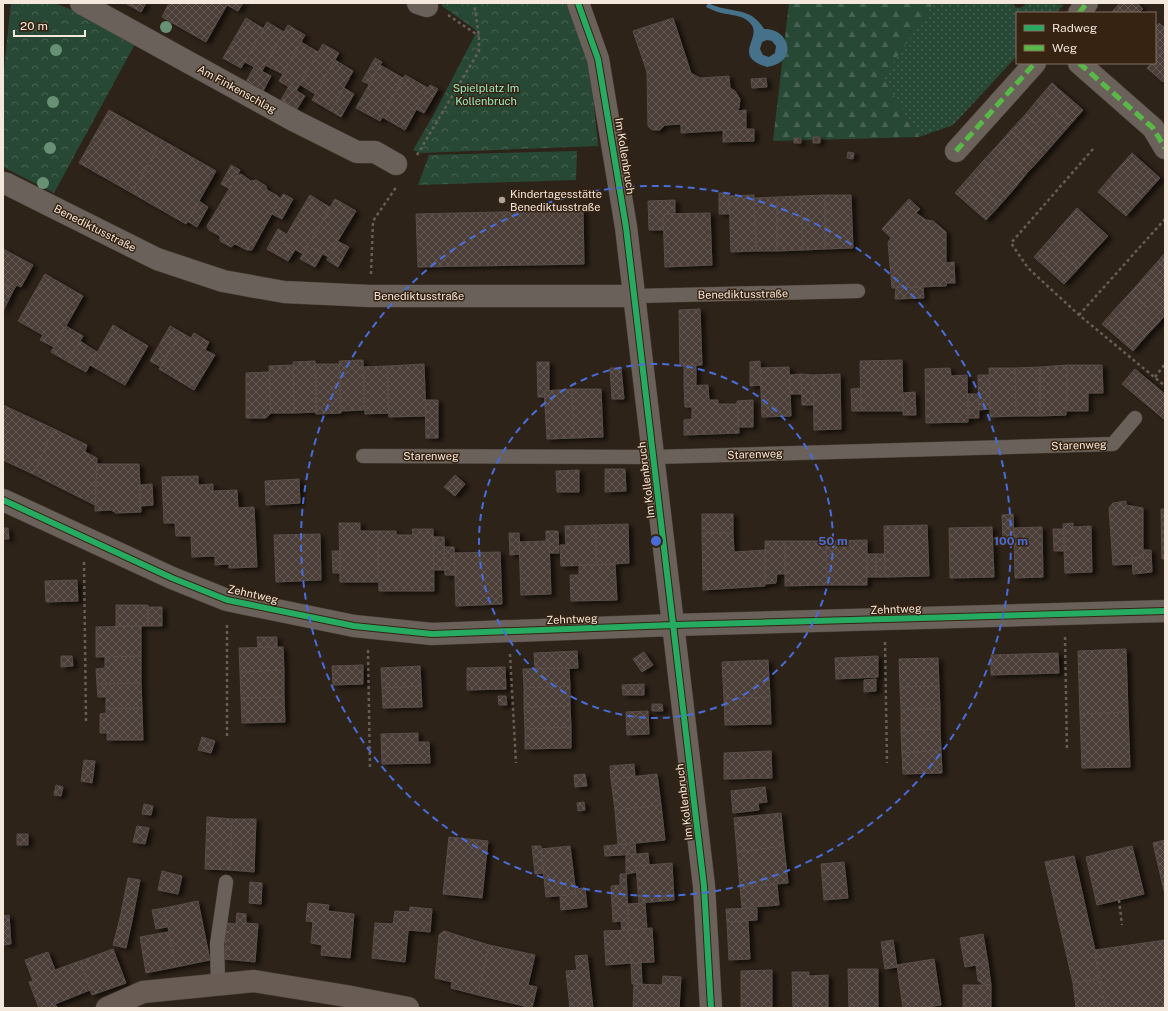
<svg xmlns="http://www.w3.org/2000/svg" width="1168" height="1011" font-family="'Public Sans',sans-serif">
<defs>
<pattern id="grass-dots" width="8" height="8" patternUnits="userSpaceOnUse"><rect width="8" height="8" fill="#284836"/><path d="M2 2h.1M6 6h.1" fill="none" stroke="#486252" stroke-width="1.8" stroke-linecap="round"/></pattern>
<pattern id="forest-firs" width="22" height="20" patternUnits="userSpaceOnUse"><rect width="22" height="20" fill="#284836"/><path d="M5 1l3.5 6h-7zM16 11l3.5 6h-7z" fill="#486252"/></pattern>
<pattern id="park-crowns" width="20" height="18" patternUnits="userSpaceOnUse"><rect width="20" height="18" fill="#284836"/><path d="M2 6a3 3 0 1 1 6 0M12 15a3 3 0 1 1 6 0" fill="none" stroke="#486252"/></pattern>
<pattern id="building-cross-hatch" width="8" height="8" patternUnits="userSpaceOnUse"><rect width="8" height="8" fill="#4c3e39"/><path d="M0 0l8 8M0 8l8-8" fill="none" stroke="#665a55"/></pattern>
<filter id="shadow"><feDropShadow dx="4.5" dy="2.5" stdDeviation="2" flood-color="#0009"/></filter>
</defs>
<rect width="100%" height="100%" fill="#2e2319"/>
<path fill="url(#grass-dots)" d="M934 3H961L963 5 968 4 970 3H1012L1015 7 1020 8 1025 5V3H1046L1063 5 1056 13H1017V56L953 125 919 137 882 78Z"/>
<path fill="url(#forest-firs)" d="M789 3H934L883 78 919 137 773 141Z"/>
<path fill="url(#park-crowns)" d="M11 3H54L83 14 135 44 54 193 3 167V78Z
M443 3H567L590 64 598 146 421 153 413 150 435 112 477 31 442 6Z
M577 151 576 180 418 185 429 155Z"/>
<path fill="#45728a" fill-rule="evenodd" d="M708 3C729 14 750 5 764 29 784 28 797 51 779 63 776 65 771 66 767 67 730 56 764 37 750 23 741 13 726 16 715 11 712 10 709 8 706 7ZM767 40 772 41 776 46 775 53 769 57 763 55 760 49 762 42Z"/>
<path fill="url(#building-cross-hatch)" stroke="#584d48" filter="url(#shadow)" d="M125 3H146L141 12Z
M169 3H228L206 42 162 17Z
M228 3H243L238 11 227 5Z
M1120 3H1137L1143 9 1139 13H1111Z
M246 18 264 29 241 68 223 58Z
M673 18 691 73 700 78 729 76 730 88 735 91 740 99 739 108 737 111 746 110V129L681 133V124L665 125 660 130H654L651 129 648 126 647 72 633 31Z
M267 22 284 32 262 71 245 62Z
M1159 23 1165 28V48L1155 59V27Z
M288 25 305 35 283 74 265 65Z
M301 42 318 52 296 91 279 81Z
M323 44 339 53 315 94 299 84Z
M1165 48V80L1163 82 1147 68 1152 63H1155V59Z
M375 58 382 62 369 84 362 81Z
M335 60 353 71 331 111 312 100Z
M380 65 403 78 380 121 356 108Z
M254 67 271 76 263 91 246 82Z
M405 75 428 88 405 130 382 117Z
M766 78 767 87 752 88 751 79Z
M1052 83 1083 110 1069 126 1038 99Z
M430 85 438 89 424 113 416 109Z
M289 86 305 96 297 109 281 100Z
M344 88 354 94 341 117 331 111Z
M1038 99 1069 126 1055 142 1025 115Z
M109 110 162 140 132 193 79 163Z
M1025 115 1055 142 1041 158 1011 130Z
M754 129V141L723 142V130Z
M1011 130 1041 158 1027 173 997 146Z
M813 137H820V143H813Z
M794 138H801V143H794Z
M162 140 216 171 186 224 132 193Z
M997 146 1027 173 1014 189 983 161Z
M848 152 854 153 853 159 847 158Z
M1132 153 1160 178 1143 197 1115 172Z
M983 161 1014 189 1000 205 969 177Z
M231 165 240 170 230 189 221 184Z
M1115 172 1143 197 1126 216 1098 192Z
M241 174 251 181 256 180 266 186 267 190 278 196 280 199 252 250H247L235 244 231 247 220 241V236L209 230 207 226 237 176Z
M969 177 1000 205 986 220 955 193Z
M719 193H728L729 214H719Z
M283 194 293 199 282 219 272 214Z
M310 195 331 208 303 254 282 242Z
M754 195 756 251 731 252 729 196Z
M825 195V249L803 250 801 196Z
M825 195H851L853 248 825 249Z
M801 196 803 250 777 251V197Z
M777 197V251H756L754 198Z
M335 199 356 211 328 257 308 245Z
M909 199 920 209 916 213 926 220 933 221 946 232V263L954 262 955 283H947L946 286 892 288 888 242 891 238 882 229Z
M675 200V214H663V230H649L648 201Z
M199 201 208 207 197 227 187 221Z
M1077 208 1108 236 1093 252 1063 224Z
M583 210 584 264 418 267 416 214Z
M710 213 712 265 665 267 663 214Z
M1063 224 1093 252 1079 268 1048 241Z
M278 229 286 234 282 242 295 250 288 261 267 249Z
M337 241 349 247 338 267 327 260Z
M1048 241 1079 268 1064 284 1034 257Z
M308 245 323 253 315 267 300 259Z
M3 249 33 265 21 287 17 285 14 289 3 283Z
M1165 253V267L1158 261Z
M1158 261 1165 267V296L1144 277Z
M45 274 83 296 54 347 40 340 43 335 18 321Z
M1144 277 1165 296V315L1161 320 1130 293Z
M3 283 14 289 3 311Z
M896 287H923L924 298 895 299Z
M1130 293 1161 320 1147 335 1116 308Z
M1116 308 1147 335 1133 351 1102 324Z
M700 309 702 365 680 366 679 310Z
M113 325 148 346 125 385 90 365Z
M66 326 83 336 68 362 51 352Z
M170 326 191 338 189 341 179 336 161 367 150 361Z
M194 333 209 342 205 350 215 355 194 390 159 369 179 336 189 341Z
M80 341 97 352 86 372 68 362Z
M363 360 364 410 341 411 339 361Z
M902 360 903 411H861L860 361Z
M315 361 317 412 294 413 293 362Z
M760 361 761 385 750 386V362Z
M537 362H549V390L544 391 545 397H538Z
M315 364H339L341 413 316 414Z
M424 364 426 416 389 417 387 366Z
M293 365 294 413H271L269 366Z
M684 365H696V385L684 386Z
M1067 365H1102L1103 393H1088V411H1067Z
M1067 365 1066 415 1040 416V367Z
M387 366 389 413 365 414 363 367Z
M789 367 791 416 762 417 760 368Z
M1040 367V416H1016L1015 368Z
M610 368H621L624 399H612Z
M950 368 951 376 967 375 968 422 926 423 925 369Z
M989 368H1015L1016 416 990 417Z
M1135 369 1165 394V420L1122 384Z
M269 372 271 413 266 418H246V373Z
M801 374 802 394H790V375Z
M801 374 813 375 814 405H802Z
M840 374 841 429 814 430 813 375Z
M978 375H989L990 409 979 410Z
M708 385 709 400H718V404H738L739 433 684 435V420L692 419V407H685L684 386Z
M861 388V411H852L851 389Z
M572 389H601L603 437 574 438Z
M572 389 574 438 547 439 544 391Z
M915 392 916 415H903V393Z
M968 394H978L979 418H968Z
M425 400H438V438H426Z
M753 400V427H738L737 401Z
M3 405 54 429 33 474 3 460Z
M54 429 87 445 85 452 97 458 95 505 33 474Z
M97 464H139L141 512 116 513 111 510 95 511Z
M605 469H625L626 491 605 492Z
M579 470V492H557L556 471Z
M455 475 465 484 455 496 444 487Z
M198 476V485L213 484V491L237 490 238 508 254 507 257 567 229 568V564L215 565V556L192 557 191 536H176L175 523H164L162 477Z
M299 479 300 503 266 505 265 481Z
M152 484 153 505 140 506V485Z
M1126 501V505L1143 508V558H1132L1133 564 1113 565 1109 508 1113 503Z
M1161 509H1165V559H1162Z
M702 514H733V533H702Z
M1013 514 1014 540 1003 541 1002 515Z
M339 523H360V531H378V582H340Z
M1073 523V527L1091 526 1092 572 1065 573 1063 524Z
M628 524 629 563 597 565 595 525Z
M595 525 597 565 561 566 560 545H566L565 526Z
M927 525 929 576 885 577 884 526Z
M992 527 994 577 950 578 949 528Z
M1042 527 1043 577 1015 578 1014 528Z
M3 528H8L9 539H3Z
M412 529H433L434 591H379L378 531H396V535H413Z
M1053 529H1064V551H1054Z
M546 531H558L559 553H550L549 541H546Z
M509 533H519L520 554 510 555Z
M702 533H733L734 552 765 550V586L703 590Z
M320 534 321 580 276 582 274 535Z
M433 537H444L445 570H434Z
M867 540V585H827L826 541Z
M549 541 551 594 521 595 519 542Z
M765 541H785V574H777L776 583 765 584Z
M785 541H826L827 585 785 586Z
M444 547H454L455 575H445Z
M1143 550H1151L1152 572 1133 574 1132 558H1143Z
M332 551H340V573H333Z
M500 552 502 604 456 606 454 553Z
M867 554H876V577H867Z
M876 554H885V577H876Z
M615 564 617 600 571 601 570 575H579V565Z
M77 580 78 601 46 602 45 581Z
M116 605H148V626H116Z
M148 607H162V626H148Z
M141 626V656L96 657V627Z
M257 637H277V647H258Z
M283 647 284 670 240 672 239 648Z
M1126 649 1128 712 1080 714 1078 651Z
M577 651 578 668 535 669 534 653Z
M644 652 653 665 642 672 633 659Z
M1058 653 1059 673 991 675V655Z
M61 656H72L73 666 61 667Z
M141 656V683L97 684 96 669 105 668V657Z
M878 656V677L836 679 835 658Z
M938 658 939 686 900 687 899 659Z
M768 660 770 697 724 699 722 662Z
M363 665V684L333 685 332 666Z
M420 666 421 686 382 688 381 668Z
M505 667 506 689 467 690V668Z
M569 668 570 686 524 688 523 669Z
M284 670V697L241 698 240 672Z
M876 679V691L864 692V680Z
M141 683 142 708 106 709V697H98L97 684Z
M644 684V695H623L622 685Z
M421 686 422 707 383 708 382 688Z
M570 686V706L524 707V688Z
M939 686 940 708 901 710 900 687Z
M498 696H506L507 705H499Z
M284 697 285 722 242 723 241 698Z
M770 697 771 724 725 725 724 699Z
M652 704H662L663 711H652Z
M570 706 571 727 525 729 524 707Z
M142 708 143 740H107V733H100V714L106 713V709Z
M940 708V729L901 731V710Z
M648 711 649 734 627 735 626 712Z
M1128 712 1130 767 1082 768 1080 714Z
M571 727V748L525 749V729Z
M940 729 941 750 902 753 901 731Z
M418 733V742H429L430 763 382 764 381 734Z
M202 737 215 741 211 753 198 750Z
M941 750 942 773 903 774 902 753Z
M771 751 772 778 724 779V753Z
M84 760 95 761 92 783 81 781Z
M634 764 635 777 611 779 610 766Z
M585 774 587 786 575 787 574 775Z
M657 774 661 805 615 810 611 779Z
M56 785 63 787 61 796 54 795Z
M765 787 767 802 758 803 759 810 733 813 731 791Z
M584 802 585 810 578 811 577 803Z
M144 804 153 806 151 815 142 814Z
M661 805 665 840 618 845 615 810Z
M781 813 784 846 737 852 734 818Z
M207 817 232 819 230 870 205 869Z
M232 819H256L254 872 230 870Z
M137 826 149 828 145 844 133 842Z
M17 834H28V845H17Z
M449 837 488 841 482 898 443 894Z
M1165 840V891H1164L1153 843Z
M635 843 636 854 605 856 604 846Z
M532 846H541L544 873 535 874Z
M570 846 576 894 546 897 541 849Z
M784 846 788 883 740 887 737 852Z
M1132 846 1144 894 1097 905 1086 857Z
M648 853 649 865 636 866 637 872 626 874V855Z
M1074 856 1095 950 1099 979 1073 983 1045 862Z
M844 862 848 898 824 900 821 864Z
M672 863 674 900 639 903 636 866Z
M162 871 182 876 178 894 158 890Z
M620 874H626L629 930H622L621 921 613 922 611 886 620 885Z
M128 878 140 880 132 921 120 918Z
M250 882 262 883 261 904 249 903Z
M777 884 779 905 742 908 740 887Z
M585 888 587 907 561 910 560 896 576 894 575 889Z
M198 901 210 960 176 967 164 908Z
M308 903 329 905 328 911 354 914 350 958 321 955 322 945 311 943 313 922 306 921Z
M645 903 647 929 629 930 628 904Z
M410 907 432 909 430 932 408 930Z
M164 908 167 927 156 929 152 910Z
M757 908V920L727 922 726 909Z
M395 911 410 912 405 962 372 958 375 923 393 924Z
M237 913 246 914V923L258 924 255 962 224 959 227 923 236 924Z
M9 915 11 944 3 945V916Z
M120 918 132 921 126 948 113 945Z
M748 921 750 959 729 960 727 922Z
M652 928 654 962 631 963 629 930Z
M629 930 631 963 606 965 604 931Z
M444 931 489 945 478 995 451 988 452 982 435 978 439 935Z
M168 932 176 967 146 973 140 937Z
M983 934 988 963 965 967 960 938Z
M893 940 897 967 885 969 881 942Z
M1165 940V1007L1158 1008H1105L1095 950Z
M489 945 535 955 528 985 537 987 532 1008 478 995Z
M113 949 126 983 92 995 80 961Z
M48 952 55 970 80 961 90 990 55 1004 57 1007 54 1008H39L29 982 33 981 25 960Z
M587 955 593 1008H570L566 971 577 970 575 956Z
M934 959 941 1005 919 1008H903L897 965Z
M631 963H641L642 984H632Z
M988 963 991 985 983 984 978 981 976 965Z
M848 969H878V1008H849Z
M772 970V1008H741V971Z
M792 972H809V976L828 975V1008H793Z
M663 976 681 977 679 1008H633L634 984 662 985Z
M1099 979 1105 1008H1076L1073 983Z
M963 985H991V1008H963Z"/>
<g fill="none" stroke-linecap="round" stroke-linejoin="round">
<g stroke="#4a4139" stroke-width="15">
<path id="lane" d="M635 296 858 291
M363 456 654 457 1113 444 1135 418
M218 984 217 944 226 882"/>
</g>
<g stroke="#4a4139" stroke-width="23">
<path id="street" d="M81 3 295 121 357 152H375L396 164
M418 3 427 6
M578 3 598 59 626 227 704 886 711 1008
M1079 13 1087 3
M1079 63 1153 128 1165 148
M956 151 1035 63
M3 183 7 184 157 259 223 281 284 292 370 296H635
M3 500 172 578 227 600 354 626 432 634 673 625 1165 611"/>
</g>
<g stroke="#4a4139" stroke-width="23">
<path id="secondary" d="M107 1008 143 992 254 981 346 996 408 1008"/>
</g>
<path stroke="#665e57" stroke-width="2.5" stroke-dasharray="3 3" stroke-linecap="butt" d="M448 15 479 36
M1093 149 1011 243 1028 268 1079 315 1165 386
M417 155 479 51V36L474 3
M371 274 373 221 397 186
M1079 315 1165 219
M1155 377 1165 364
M84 562 86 721
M1065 637 1067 751
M885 642 887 763
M368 650 370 770
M510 654 516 763
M227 736V622
M1119 900 1122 925"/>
<use href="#lane" stroke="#6a625a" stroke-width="14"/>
<use href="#street" stroke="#6a625a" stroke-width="22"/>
<use href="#secondary" stroke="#685c55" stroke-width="22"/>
<path stroke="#58b947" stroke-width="5" stroke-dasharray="10 5" stroke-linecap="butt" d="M1079 13 1087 3
M1079 63 1153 128 1165 148
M956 151 1035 63"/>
<g stroke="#362311" stroke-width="8">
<path id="cycleway" d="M578 3 598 59 626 227 704 886 711 1008
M3 500 172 578 227 600 354 626 432 634 673 625 1165 611"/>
</g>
<use href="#cycleway" stroke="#26ab63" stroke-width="6"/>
</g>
<g fill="#689075">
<circle cx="166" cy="27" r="6"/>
<circle cx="56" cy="50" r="6"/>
<circle cx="53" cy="102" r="6"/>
<circle cx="50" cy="148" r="6"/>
<circle cx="43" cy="183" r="6"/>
</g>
<g fill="none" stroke="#486dd9" stroke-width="2" stroke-dasharray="7 5">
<circle cx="656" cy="541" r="177"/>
<circle cx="656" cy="541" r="355"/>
</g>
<circle fill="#afa298" stroke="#362311" stroke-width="1.5" cx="502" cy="200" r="4"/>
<g text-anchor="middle" stroke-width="3" stroke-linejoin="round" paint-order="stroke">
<g font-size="11" fill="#98eac1" stroke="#362311">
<text x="486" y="92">Spielplatz Im<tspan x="486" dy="13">Kollenbruch</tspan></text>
</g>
<g font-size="11" fill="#f4e7dc" stroke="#362311">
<text transform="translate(237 89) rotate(29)" y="4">Am Finkenschlag</text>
<text transform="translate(625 156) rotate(81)" y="4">Im Kollenbruch</text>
<text transform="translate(95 228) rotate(27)" y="4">Benediktusstraße</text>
<text transform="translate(743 294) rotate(-1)" y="4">Benediktusstraße</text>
<text x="419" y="300">Benediktusstraße</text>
<text transform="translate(1079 445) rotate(-2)" y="4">Starenweg</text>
<text transform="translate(755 454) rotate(-2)" y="4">Starenweg</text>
<text x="431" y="460">Starenweg</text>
<text transform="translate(646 480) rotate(-97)" y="4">Im Kollenbruch</text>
<text transform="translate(253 594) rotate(13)" y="4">Zehntweg</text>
<text transform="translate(896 609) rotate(-2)" y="4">Zehntweg</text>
<text transform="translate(572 619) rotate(-2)" y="4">Zehntweg</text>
<text transform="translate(684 802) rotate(-97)" y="4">Im Kollenbruch</text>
</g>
<g font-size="11" fill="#f4e7dc" stroke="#362311" text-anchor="start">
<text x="510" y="198">Kindertagesstätte<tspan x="510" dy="13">Benediktusstraße</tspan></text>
</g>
</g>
<circle cx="656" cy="541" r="6" fill="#486dd9" stroke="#362311" stroke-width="2"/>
<g font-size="12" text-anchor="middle" font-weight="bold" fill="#486dd9" stroke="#362311" stroke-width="3" stroke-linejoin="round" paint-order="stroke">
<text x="833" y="545">50 m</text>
<text x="1011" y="545">100 m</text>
</g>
<rect width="1168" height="1011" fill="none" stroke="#f4e7dc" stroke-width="8"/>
<rect x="1016" y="12" width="140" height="52" fill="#362311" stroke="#827162"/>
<rect x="1024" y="25" width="20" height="6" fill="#26ab63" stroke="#827162"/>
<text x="1052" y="32" font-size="12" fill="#f4e7dc">Radweg</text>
<rect x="1024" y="45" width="20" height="6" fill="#58b947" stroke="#827162"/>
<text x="1052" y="52" font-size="12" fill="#f4e7dc">Weg</text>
<path d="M14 30v6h71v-6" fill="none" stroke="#f4e7dc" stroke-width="2"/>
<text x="20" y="30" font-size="12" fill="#f4e7dc" stroke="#362311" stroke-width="3" paint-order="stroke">20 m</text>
</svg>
